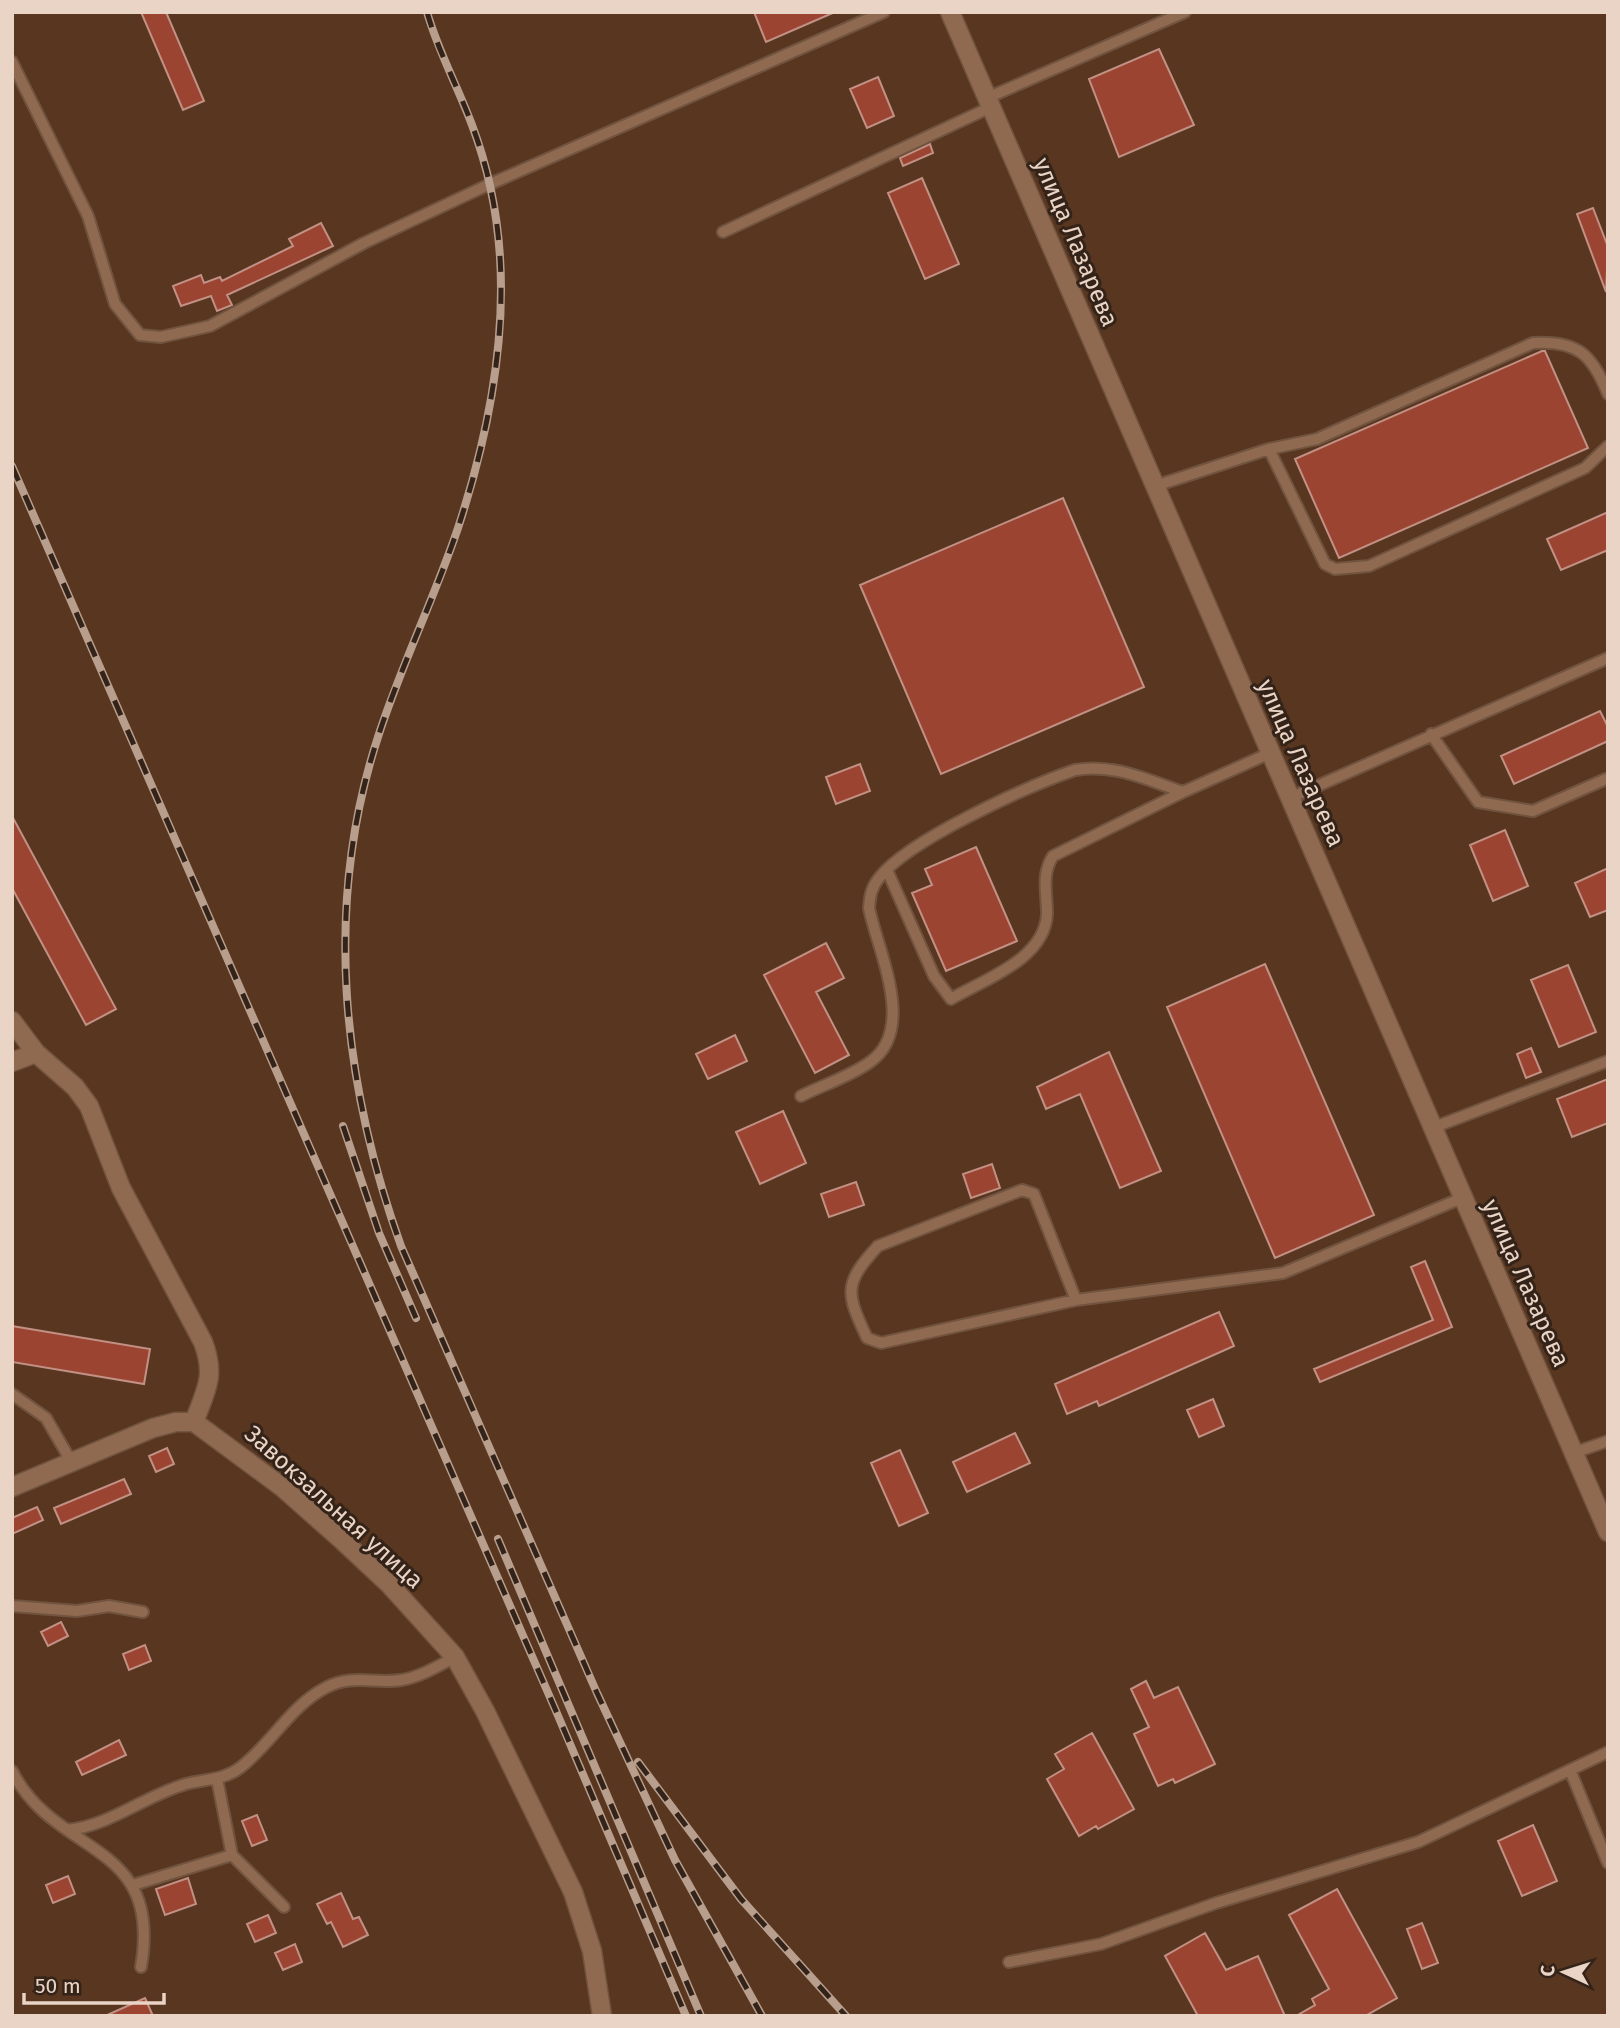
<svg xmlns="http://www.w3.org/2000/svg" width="1620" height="2028" font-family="'Fira Sans',sans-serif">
<rect width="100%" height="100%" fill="#59361f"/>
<path fill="#9b4431" stroke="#c29185" stroke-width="2" d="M141 12H166L204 101 183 110Z
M754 12H835L766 42Z
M1159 49 1194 125 1119 157 1089 79Z
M878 77 894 116 867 128 850 89Z
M930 144 933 153 903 166 900 158Z
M922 178 959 264 925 279 888 193Z
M1593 208 1608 247 1606 292 1577 214Z
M321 223 333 246 227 295 232 305 217 311 211 296 181 306 173 286 201 275 204 283 220 277 222 281 293 246 289 239Z
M1542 351H1545L1588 448 1339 558 1295 459Z
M1063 498 1144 687 941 774 860 585Z
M1608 512V550L1561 570 1547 539Z
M1600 711 1608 727V741L1514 784 1501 756Z
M860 764 870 791 836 804 826 777Z
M12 816 116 1009 86 1025 12 888Z
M1505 830 1528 886 1493 901 1470 845Z
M976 847 1017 941 946 971 912 893 932 885 925 869Z
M1608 868V910L1590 917 1575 883Z
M826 943 844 978 816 992 849 1055 815 1073 764 975Z
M1265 964 1374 1215 1275 1258 1167 1007Z
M1568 965 1596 1032 1559 1047 1531 980Z
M735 1035 747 1061 708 1079 696 1054Z
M1531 1048 1541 1072 1526 1078 1517 1054Z
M1109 1052 1161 1171 1120 1188 1080 1094 1046 1109 1037 1087Z
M1608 1079V1123L1572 1137 1557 1099Z
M783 1111 806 1163 760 1184 736 1132Z
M992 1164 1000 1188 971 1198 963 1174Z
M856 1182 864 1205 829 1217 821 1194Z
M1425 1261 1452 1327 1320 1382 1314 1369 1433 1320 1411 1267Z
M1219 1312 1234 1346 1099 1406 1097 1401 1067 1414 1055 1384Z
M12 1326 150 1349 144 1384 12 1362Z
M1213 1399 1224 1426 1199 1437 1187 1410Z
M1015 1433 1030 1463 967 1492 953 1462Z
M167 1448 174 1464 156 1472 149 1456Z
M900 1450 928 1513 899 1526 871 1463Z
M124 1479 131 1494 61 1524 54 1508Z
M37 1507 43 1520 12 1534V1518Z
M61 1622 68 1636 48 1646 41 1632Z
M145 1645 151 1661 129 1670 123 1654Z
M1146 1681 1154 1698 1178 1687 1215 1764 1175 1783 1173 1779 1158 1786 1134 1734 1149 1727 1131 1689Z
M1092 1733 1134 1809 1098 1829 1096 1826 1079 1836 1047 1779 1064 1769 1055 1754Z
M119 1740 126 1755 82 1775 76 1762Z
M257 1815 267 1840 252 1846 242 1821Z
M1533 1825 1557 1881 1522 1896 1498 1841Z
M68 1876 75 1894 53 1903 46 1885Z
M188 1878 196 1904 165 1915 156 1889Z
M1337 1889 1397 1998 1365 2016H1296L1315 2005 1312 1999 1329 1989 1289 1915Z
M341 1893 353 1919 359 1917 368 1935 343 1947 331 1922 327 1924 317 1904Z
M268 1915 276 1933 255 1942 247 1924Z
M1422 1923 1438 1963 1422 1969 1407 1929Z
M1205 1933 1226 1970 1258 1956 1285 2016H1198L1165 1956Z
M295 1944 302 1962 283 1970 275 1953Z
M145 1998 153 2016H105Z"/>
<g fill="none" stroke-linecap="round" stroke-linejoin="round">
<g stroke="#71543f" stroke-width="14">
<path id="lane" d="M12 62 88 216 115 304 140 335 161 337 210 326 364 243 490 184 884 12
M987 98 1185 12
M723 232 991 107
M1269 449 1325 564 1335 569 1369 566 1585 468 1608 446
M1155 486 1269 449 1317 439 1533 343C1577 340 1592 354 1608 394
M1431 734 1478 802 1533 811 1606 779
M1290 798 1608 658
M887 870 934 976 951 999C985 979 1045 959 1047 914 1047 892 1041 875 1053 856L1183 792
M801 1096C823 1085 851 1076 870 1062 917 1029 878 952 869 908 870 896 871 888 879 878 908 840 1028 786 1075 770 1114 763 1147 780 1183 792L1270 753
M1432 1128 1608 1061
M1076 1300 1034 1194 1022 1190 878 1246C843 1284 846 1293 867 1338L881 1343 1076 1300 1283 1273 1462 1198
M12 1394 46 1418 71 1461
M1573 1453 1608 1441
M12 1606 77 1611 109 1606 143 1612
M1570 1770 1608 1863
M12 1771C56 1858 163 1839 141 1967
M217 1779 232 1855 284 1907
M67 1830C110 1826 144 1796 186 1784 205 1779 225 1780 241 1767 272 1743 291 1705 327 1687 351 1674 376 1684 401 1680 420 1677 438 1666 455 1657
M133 1885 232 1855
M1009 1962 1101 1944 1216 1903 1418 1842 1608 1752"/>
</g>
<g stroke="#71543f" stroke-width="21">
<path id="street" d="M12 1021 36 1053 75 1087 89 1106 121 1188 203 1342C216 1376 206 1390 194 1422
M12 1062 36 1053
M194 1422 282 1487 343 1541 389 1584 455 1657 485 1711 573 1892 592 1951 602 2016
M12 1487 153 1428 176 1422H194"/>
</g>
<g stroke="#71543f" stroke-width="21">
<path id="secondary" d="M950 12 1608 1532"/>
</g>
<use href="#lane" stroke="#906951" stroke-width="10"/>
<use href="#street" stroke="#906951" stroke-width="18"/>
<use href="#secondary" stroke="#906951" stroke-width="18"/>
<g stroke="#b89e8d" stroke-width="8">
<path id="rail" d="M427 12C438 51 458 87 472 125 492 178 501 233 501 289 501 369 483 452 458 528 434 599 401 666 378 737 323 905 342 1082 401 1246L597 1693 675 1860 762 2016
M12 466 556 1711 686 2016
M343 1126 379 1233 416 1318
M498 1539 701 2016
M638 1762 741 1899 846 2016"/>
</g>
<use href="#rail" stroke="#332318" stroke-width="5" stroke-dasharray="16" stroke-linecap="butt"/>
</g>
<g text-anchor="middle" stroke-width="6" stroke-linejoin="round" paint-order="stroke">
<g font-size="24" fill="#ead4c6" stroke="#332318">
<text transform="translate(1076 242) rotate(67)" y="8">улица Лазарева</text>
<text transform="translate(1301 763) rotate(66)" y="8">улица Лазарева</text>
<text transform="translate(1526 1283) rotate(66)" y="8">улица Лазарева</text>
<text transform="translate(334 1507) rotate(42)" y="8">Завокзальная улица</text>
</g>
</g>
<rect width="1620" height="2028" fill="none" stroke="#ead4c6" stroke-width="28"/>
<g transform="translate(1564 1972) rotate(274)" stroke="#332318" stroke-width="5" paint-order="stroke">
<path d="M0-5L12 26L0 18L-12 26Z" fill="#ead4c6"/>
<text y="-10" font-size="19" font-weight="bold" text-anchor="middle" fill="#ead4c6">С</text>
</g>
<path d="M24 1993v10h140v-10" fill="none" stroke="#ead4c6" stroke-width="3.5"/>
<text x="35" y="1993" font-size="21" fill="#ead4c6" stroke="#332318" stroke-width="5" paint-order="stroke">50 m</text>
</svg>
